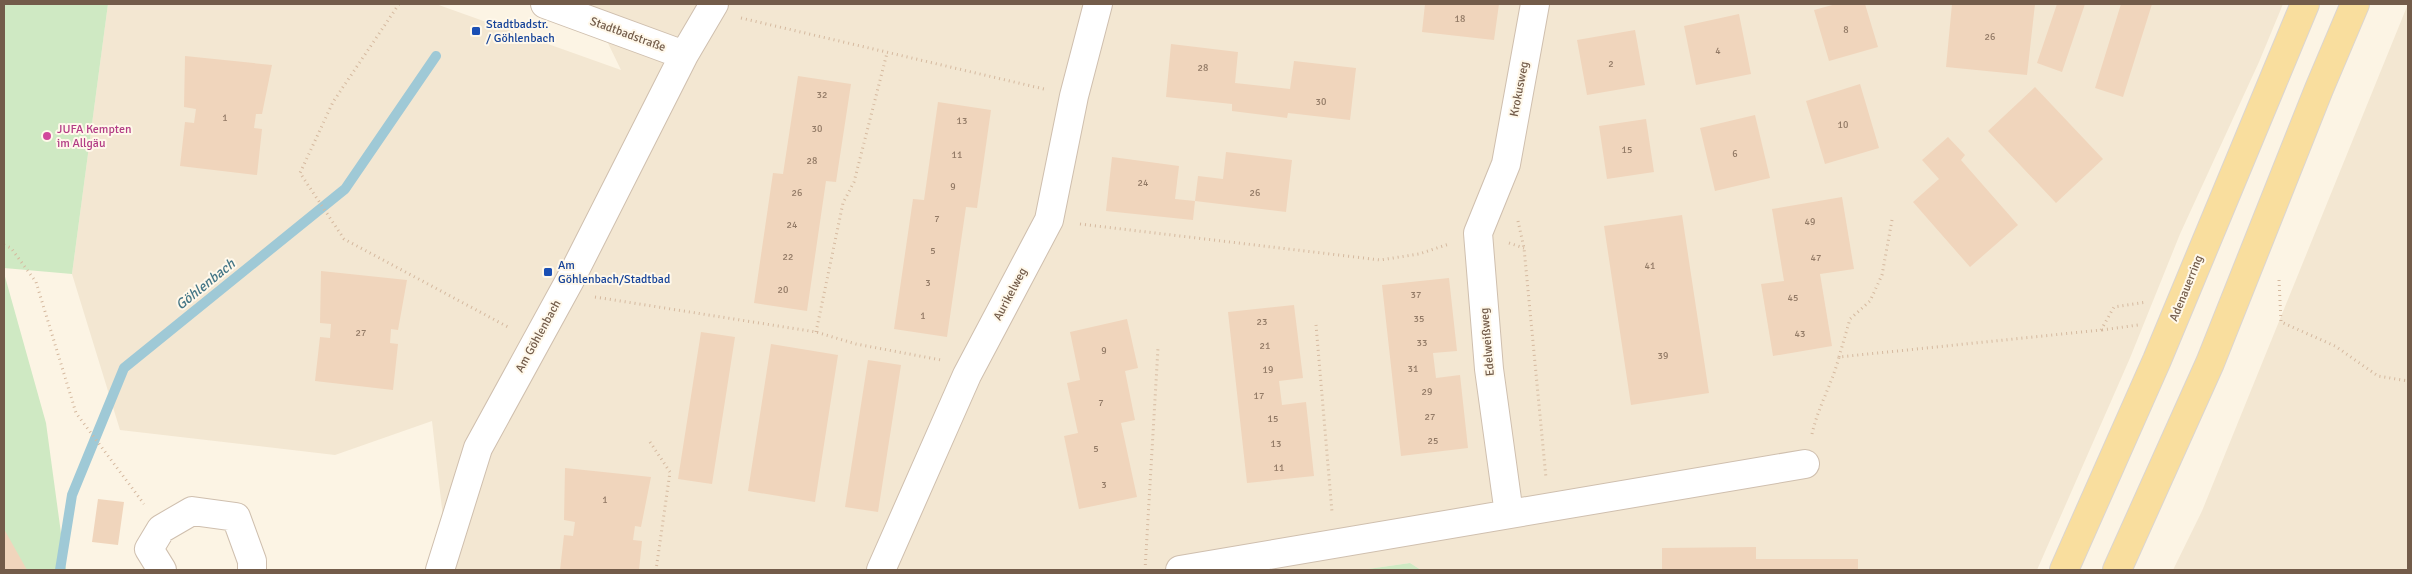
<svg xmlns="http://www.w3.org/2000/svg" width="2412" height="574" font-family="Signika,sans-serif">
<rect width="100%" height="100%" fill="#fcf4e4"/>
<path fill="#f3e7d2" d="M108 4H436L621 70 589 4H2283L2259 62 2180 234 2130 358 2037 570H1421L1410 563 1361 570H449L432 421 335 455 120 430 72 274Z
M2408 4V570H2173L2202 511Z"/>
<path fill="#cfe9c3" d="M4 4H108L72 274 4 268Z
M4 273 46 423 66 570H4Z
M1410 563 1421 570H1361Z"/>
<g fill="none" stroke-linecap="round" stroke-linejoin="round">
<path stroke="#9fc9d6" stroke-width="10" d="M60 570 72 495 124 368 345 189 436 56"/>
</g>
<path fill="#f0d5bc" d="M1425 4H1499L1494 40 1422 32Z
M1836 4H1865L1878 47 1829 61 1814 10Z
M1952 4H2035L2027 75 1946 67Z
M2057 4H2085L2062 72 2037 63Z
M2121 4H2152L2123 97 2095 88Z
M1739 14 1751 74 1696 85 1684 26Z
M1635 30 1645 85 1587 95 1577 40Z
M1171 44 1238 52 1235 83 1290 89 1294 61 1356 68 1350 120 1288 113 1287 118 1232 111V104L1166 97Z
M185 56 272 65 262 114H256L254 128 262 129 257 175 180 166 185 122 194 123 196 109 184 107Z
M798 76 851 84 836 182 826 181 807 311 754 303 773 173 783 174Z
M1860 84 1879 148 1825 164 1806 101Z
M2035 87 2103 159 2056 203 1988 131Z
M938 102 991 110 977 208 966 207 947 337 894 329 913 199 924 200Z
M1755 115 1770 178 1715 191 1700 128Z
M1646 119 1654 172 1607 179 1599 126Z
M1948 137 1965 155 1961 160 2018 225 1970 267 1913 202 1939 179 1922 160Z
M1226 152 1292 160 1286 212 1195 201 1198 176 1223 179Z
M1112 157 1179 166 1175 199 1195 201 1193 220 1106 211Z
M1842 197 1854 269 1820 274 1832 346 1773 356 1761 284 1784 281 1772 209Z
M1682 215 1709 393 1631 405 1604 226Z
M321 271 407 280 398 330 391 329 390 343 398 344 393 390 315 381 320 337 330 338 331 324 320 323Z
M1449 278 1457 351 1433 353 1436 378 1460 375 1468 448 1401 456 1382 285Z
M1294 305 1303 378 1279 381 1282 405 1306 402 1314 476 1247 483 1228 312Z
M1127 319 1138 368 1125 371 1135 420 1121 423 1137 497 1079 509 1064 436 1078 433 1067 383 1080 380 1070 332Z
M701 332 735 337 712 484 678 479Z
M771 344 838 355 815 502 748 491Z
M868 360 901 365 878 512 845 507Z
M565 468 651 477 641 527 635 526 633 540 642 541 639 570H560L564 535 573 536 575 522 564 520Z
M98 499 124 502 118 545 92 542Z
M4 529 27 570H4Z
M1756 547V559H1858V570H1662V548Z"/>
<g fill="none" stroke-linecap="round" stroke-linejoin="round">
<g stroke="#cfbfae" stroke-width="30">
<path id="minor" d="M545 4 684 55
M1509 514 1489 369 1478 233 1506 164 1535 4
M162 570 149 549 161 529 192 511 236 517 252 561V570
M440 570 478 448 570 280 684 55 714 4
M881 570 967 375 1049 220 1074 96 1098 4
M1180 570 1805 464"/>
</g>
<g stroke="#dbd5d0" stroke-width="30">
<path id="major" d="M2064 570 2157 360 2305 4
M2117 570 2210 363 2319 89 2355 4"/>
</g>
<path stroke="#d5b99f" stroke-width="3" stroke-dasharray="1 4" stroke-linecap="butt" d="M399 4 333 102 300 173 344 239 508 327
M741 18 1044 89
M1518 221 1524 248 1546 478
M1080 224 1380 260 1419 254 1449 244
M1509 243 1524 248
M4 245 11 248 36 282 76 413 144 504
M2279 280 2281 322 2335 346 2378 376 2408 381
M595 297 816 332 856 344 941 360
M1316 325 1332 512
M2102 330 2138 325
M816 332 843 203 854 182 887 53
M1839 357 1850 319 1870 301 1882 275 1892 220
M1812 434C1818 407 1832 384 1839 357L2101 330 2114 307 2147 302
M650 442 670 472 656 570
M1145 570 1158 348"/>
<use href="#minor" stroke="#fff" stroke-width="28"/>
<use href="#major" stroke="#f9de9e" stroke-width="28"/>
</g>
<g fill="#1a4fb4" stroke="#fff8ea" stroke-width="2">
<rect x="471" y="26" width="10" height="10" rx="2.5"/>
<rect x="543" y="267" width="10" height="10" rx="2.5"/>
</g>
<circle fill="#d1479c" stroke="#fff8ea" stroke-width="2" cx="47" cy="136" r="5"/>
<g text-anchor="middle" stroke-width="4" stroke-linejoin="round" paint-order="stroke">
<g font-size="10" fill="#927a66">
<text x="1460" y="22">18</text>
<text x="1846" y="33">8</text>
<text x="1990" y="40">26</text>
<text x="1718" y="54">4</text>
<text x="1611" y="67">2</text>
<text x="1203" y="71">28</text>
<text x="822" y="98">32</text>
<text x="1321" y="105">30</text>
<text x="225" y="121">1</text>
<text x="962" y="124">13</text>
<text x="1843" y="128">10</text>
<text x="817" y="132">30</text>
<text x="1627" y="153">15</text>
<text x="1735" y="157">6</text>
<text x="957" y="158">11</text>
<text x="812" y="164">28</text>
<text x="1143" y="186">24</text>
<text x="953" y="190">9</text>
<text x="797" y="196">26</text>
<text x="1255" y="196">26</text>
<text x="937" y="222">7</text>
<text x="1810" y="225">49</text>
<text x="792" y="228">24</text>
<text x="933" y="254">5</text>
<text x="788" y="260">22</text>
<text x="1816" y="261">47</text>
<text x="1650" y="269">41</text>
<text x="928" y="286">3</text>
<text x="783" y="293">20</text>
<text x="1416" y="298">37</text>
<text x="1793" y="301">45</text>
<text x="923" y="319">1</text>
<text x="1419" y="322">35</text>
<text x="1262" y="325">23</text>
<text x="361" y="336">27</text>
<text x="1800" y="337">43</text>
<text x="1422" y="346">33</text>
<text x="1265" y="349">21</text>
<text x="1104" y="354">9</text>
<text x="1663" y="359">39</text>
<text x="1413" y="372">31</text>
<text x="1268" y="373">19</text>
<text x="1427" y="395">29</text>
<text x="1259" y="399">17</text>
<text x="1101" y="406">7</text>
<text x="1430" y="420">27</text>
<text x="1273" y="422">15</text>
<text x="1433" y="444">25</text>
<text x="1276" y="447">13</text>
<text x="1096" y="452">5</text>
<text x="1279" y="471">11</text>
<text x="1104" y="488">3</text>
<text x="605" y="503">1</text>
</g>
<g font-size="12" fill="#164399" stroke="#fff8ea" text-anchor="start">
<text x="486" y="28">Stadtbadstr.<tspan x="486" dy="14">/ Göhlenbach</tspan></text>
<text x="558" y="269">Am<tspan x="558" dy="14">Göhlenbach/Stadtbad</tspan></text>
</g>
<g font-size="12" fill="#735c4a" stroke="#fff8ea">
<text transform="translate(628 34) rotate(20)" y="4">Stadtbadstraße</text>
<text transform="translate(1519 89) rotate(-79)" y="4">Krokusweg</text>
<text transform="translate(2186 288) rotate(-68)" y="4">Adenauerring</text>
<text transform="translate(1010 294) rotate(-62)" y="4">Aurikelweg</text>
<text transform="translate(538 336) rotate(-61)" y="4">Am Göhlenbach</text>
<text transform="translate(1487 342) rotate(-95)" y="4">Edelweißweg</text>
</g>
<g font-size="12" fill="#b23c85" stroke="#fff8ea" text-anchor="start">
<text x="57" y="133">JUFA Kempten<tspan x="57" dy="14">im Allgäu</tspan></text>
</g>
<g font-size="14" font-style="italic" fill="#447686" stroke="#fff8ea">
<text transform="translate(205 284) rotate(-39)" y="5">Göhlenbach</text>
</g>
</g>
<rect width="2412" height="574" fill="none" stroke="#735c4a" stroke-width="10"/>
</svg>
